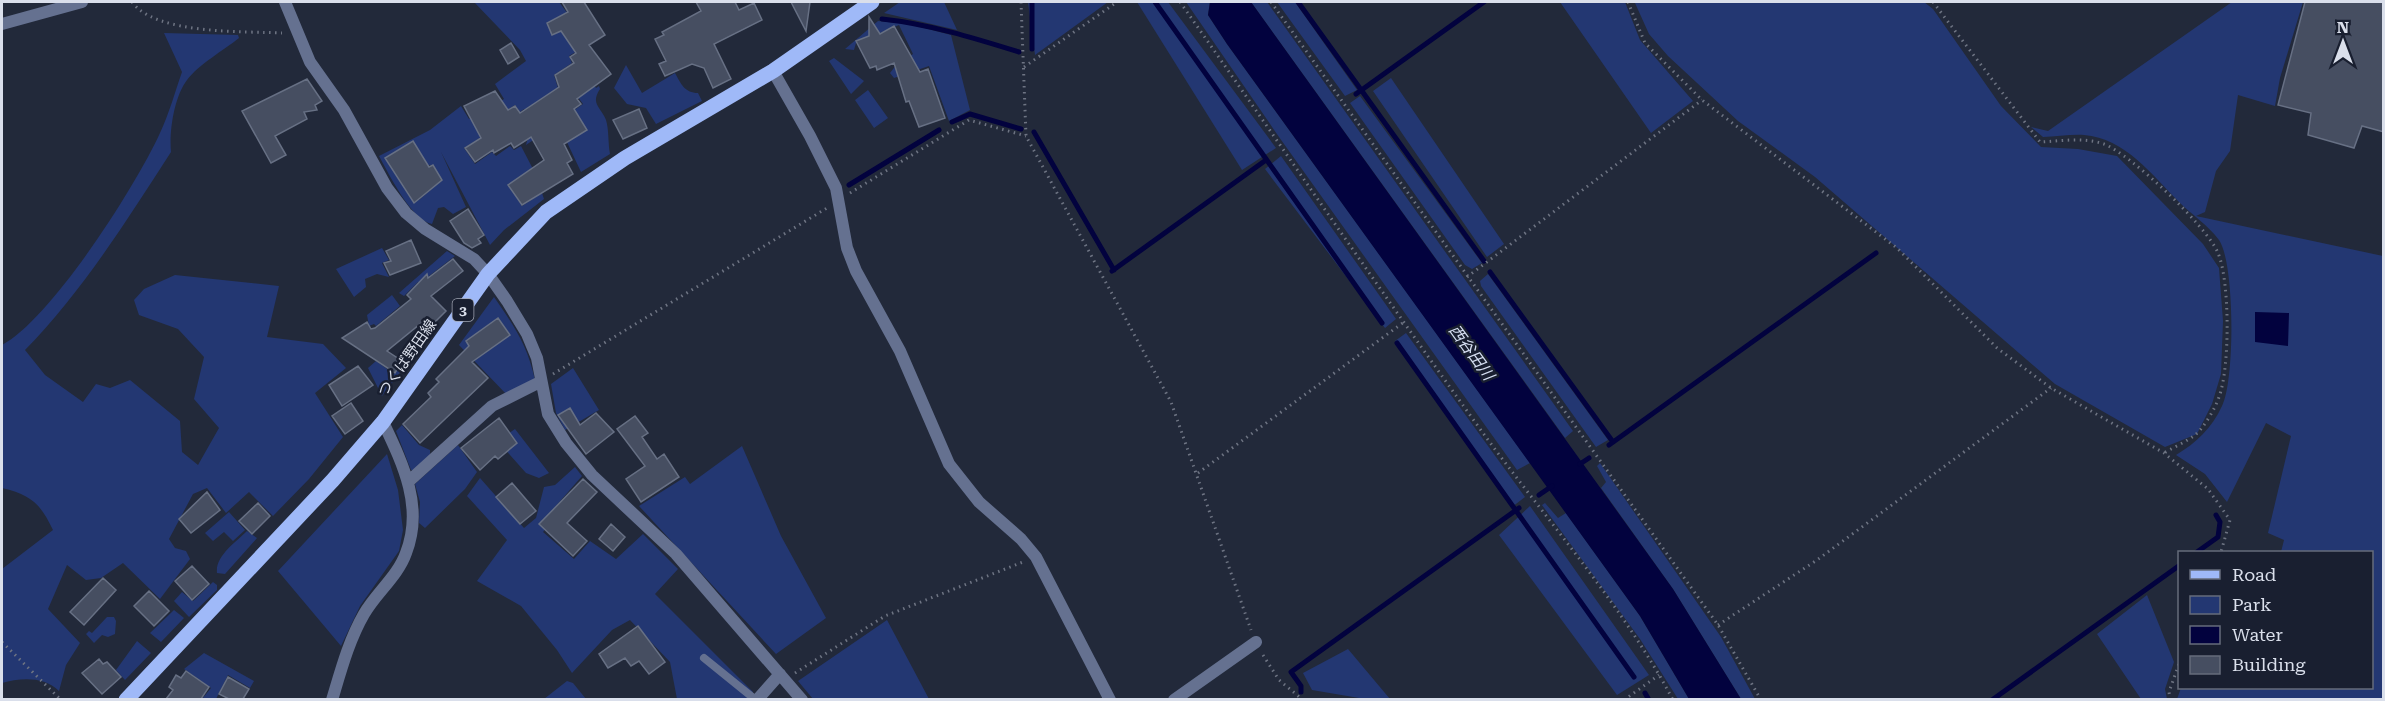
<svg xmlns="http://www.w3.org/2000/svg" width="2385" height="701" font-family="'Roboto Serif','Noto Sans JP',serif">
<rect width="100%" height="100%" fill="#22293a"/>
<path fill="#233772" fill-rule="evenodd" d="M474 2H559L590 43 569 56 572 63 554 75 558 88 550 95 567 115 583 104 577 96 593 84 596 88 599 86 600 89C590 104 601 107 606 120 609 129 608 144 610 154L581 172 558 123 526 145 532 121 524 109 520 112 515 105 479 128 483 136 464 148 475 164 492 152 496 156 510 146 514 150 521 146 533 169 508 185 522 206 542 193 544 199 504 230 490 245 441 152 466 207 453 214 444 207 438 208 432 224C411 220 389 174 379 156L430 130 461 106 469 119 504 99 495 84 526 61 520 50ZM428 165H433L442 180 419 200 417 197 415 203 402 181Z
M900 2H944L957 30 884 13Z
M1028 2H1108L1035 55Z
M1137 2H1168L1276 148 1242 170Z
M1186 2H1210L1208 15 1227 44 1530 463 1517 470 1279 137Z
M1251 2H1267L1573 431 1565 438Z
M1277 2H1295L1357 90 1345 96Z
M1560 2H1625L1640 40 1693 101 1651 133Z
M1639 2H1924L1933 9 2001 106 2041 147 2078 149 2117 156 2203 244 2219 268 2223 321 2221 374 2212 404 2197 434 2165 447 2055 384 1815 177 1738 121 1668 56 1649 34 1635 3Z
M2232 2H2303L2280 78 2275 106 2238 95 2230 151 2216 171 2205 212 2196 216 2383 256V699H2177L2181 688H2372V552H2281L2284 540 2268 533 2291 436 2266 423 2227 502 2205 474 2176 455C2196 443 2212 428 2222 406 2235 381 2235 263 2219 240 2208 225 2191 214 2179 202 2152 175 2125 138 2084 135 2071 134 2056 137 2043 137L2031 127 2048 131Z
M878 21 909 24 951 35 970 110 949 121 929 66 894 78 890 73 897 64 913 54 899 25 856 43 854 50 845 49Z
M164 33 238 35 239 38C224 50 198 65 187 80 174 97 169 132 171 152 127 220 82 292 25 350L45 375 83 402 96 384 110 388 130 380 180 421 182 452 198 465 219 428 194 399 204 357 178 329 139 315 134 300 144 289 175 275 279 286 267 337 323 344 346 368 315 393 343 437 309 479 273 516 249 492 226 513 207 488 193 494 169 539 175 548 186 551 190 559 160 599 123 563 101 578 86 580 67 565 48 609 80 643 66 665 59 691C44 676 20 678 2 683V569L53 530C40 503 31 495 2 488V345C51 319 136 186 160 133 169 114 175 92 182 72Z
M834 58 864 81 851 94 829 61Z
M626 65 642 93 675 73C681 84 685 93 698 93L702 101 656 124 646 108 627 104 614 88Z
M1391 78 1504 244 1487 257 1373 91Z
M868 90 888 118 874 128 855 100Z
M1360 96 1482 263 1472 269 1465 265 1350 103Z
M1281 156 1396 319 1385 328 1265 169Z
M382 248 389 260 382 263 389 277 377 274 365 279 366 287 354 297 336 269Z
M447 251 455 256 420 283 418 282 404 296 399 293Z
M1488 274 1608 440 1596 447 1481 286 1480 281Z
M392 295 400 306 376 326 374 324 369 326 367 315Z
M494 297C514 326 527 344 535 380L508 396 459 345ZM498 318 510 335 478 358 466 341Z
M1406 333 1525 497 1512 507 1395 341Z
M418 340 423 343 382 396 368 368 376 361 394 374Z
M573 368 599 410 565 430 556 413 551 384Z
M402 425 419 445 430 450V457L416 471 411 470 396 431Z
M515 429 549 473 539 478 526 473 503 447V437Z
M458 445 477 472 465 489 425 528 419 523 420 502 415 484Z
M742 446 781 536 826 618 776 654 639 506 685 477 690 484Z
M387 454 398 490 403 530 399 551 360 606 341 646 278 571Z
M1600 463 1721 637 1755 699H1741L1673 589 1601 488 1606 482 1597 466Z
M575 467 582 476 555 507 558 513 543 532 574 559 590 541 616 559 643 534 678 569 655 594 753 692 747 699H677L670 662 630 620 612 630 572 673 557 650 521 606 477 581 507 540 467 496 480 478 524 528 536 518 544 487 555 485Z
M1545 503 1558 518 1566 513 1640 616 1689 699H1678L1640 639 1542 505Z
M1530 506 1649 675 1617 695 1499 535Z
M229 512 245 530 233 541 224 532 213 541 205 533Z
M247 531 257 538 225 574 217 573C215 556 236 542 247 531Z
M213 582 217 585V590L189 617 174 601 182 592 193 601Z
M2147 595 2174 662 2165 689 2167 699H2141L2097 634Z
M174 610 184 618 161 642 150 633Z
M107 617H114L116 621 115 634 108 637 102 635 94 643 86 634 89 631 92 633Z
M887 620 929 699H813L798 681Z
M137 641 151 653 125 680 116 670Z
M1348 649 1390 699H1365L1312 690 1303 673Z
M204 653 254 681 250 688 228 675 216 699H202L211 688 184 669Z
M567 681 573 683 586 699H544Z"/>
<path fill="#02023e" d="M1210 2H1251L1673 589 1741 699H1689L1640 616 1227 44 1208 15Z
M2255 312 2289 313 2288 346 2255 342Z"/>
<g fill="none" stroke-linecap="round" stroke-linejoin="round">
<path stroke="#02023e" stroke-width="5" d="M1032 2V49
M1155 2 1382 323
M1298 2 1484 261
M882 19C929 24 974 38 1019 52
M1356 94 1484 2
M952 122 970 114 1021 129
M1034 132 1114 270
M849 185 939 130
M1112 271 1266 160
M1490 272 1613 442
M1397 343 1634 677
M1609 445 1876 253
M1580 464 1589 458
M1539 495 1552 486
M2197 552 2218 537 2220 522 2216 515
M1301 692V686L1291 672 1519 508
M1645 693 1649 700
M1992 700 2180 565"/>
</g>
<path fill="#464e61" stroke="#677084" stroke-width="1.5" d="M562 2H584L605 35 589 45 611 74 577 99 581 104 574 109 587 130 564 144 572 160 567 163 573 174 522 205 508 185 544 160 531 137 514 148 511 143 494 153 493 150 475 162 465 148 481 138 464 106 495 91 508 110 515 106 520 113 559 87 555 75 574 63 570 57 576 53 561 31 552 35 547 23 568 12Z
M696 2H735L739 10 754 3 762 20 714 44 731 79 713 88 704 68 692 64 665 76 659 64 666 61 655 39 664 35 662 32 701 11Z
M791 2H810L806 31Z
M2305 2H2384V132L2362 126 2354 148 2308 135 2311 113 2278 105Z
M869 17 880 34 894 26 920 72 928 69 945 118 919 127 909 101 906 102 894 63 877 70 876 66 870 68 856 41 869 36Z
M511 43 519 57 508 64 500 50Z
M307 79 322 101 315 105 317 110 304 112 307 119 275 136 286 155 271 163 242 111Z
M639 109 647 128 623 139 613 120Z
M413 141 429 167 433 165 442 180 414 203 385 158Z
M468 209 484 235 478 239 481 243 472 248 464 243 450 221Z
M411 240 421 263 390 275 384 263 391 261 386 251Z
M453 259 463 271 431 296 446 311 431 326 425 320 387 351 402 361 395 373 342 338 367 322 371 329 375 328 411 299 407 295 427 274 428 278Z
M498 318 510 335 472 362 488 378 420 443 403 424 431 397 428 393 439 382 436 379 469 346 466 341Z
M358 366 373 385 342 406 329 385Z
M351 403 363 421 345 434 332 416Z
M570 408 580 425 596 413 614 432 586 454 558 415Z
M635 416 648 433 642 437 657 459 664 454 679 477 641 502 626 479 645 466 617 429Z
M499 418 517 443 498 459 495 456 480 470 461 448Z
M583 479 597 492 567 523 587 541 573 556 539 524Z
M512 483 536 511 520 524 496 497Z
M207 492 220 510 191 533 179 519Z
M258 503 270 516 252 534 239 521Z
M611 524 625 537 613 551 599 539Z
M192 566 209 584 192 600 175 581Z
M103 578 116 590 84 625 70 612Z
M149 591 169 611 154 626 134 606Z
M638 626 665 662 649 674 639 661 631 666 625 658 608 668 599 654Z
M99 659 103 664 107 662 121 677 102 694 82 673Z
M186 671 209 687 201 699H166L173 690 169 687 176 675 181 678Z
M228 677 249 689 243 699H229L219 694Z"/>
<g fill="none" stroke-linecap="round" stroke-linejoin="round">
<path stroke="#6e7483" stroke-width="3" stroke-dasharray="1.5 4.5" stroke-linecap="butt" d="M132 2C156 35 244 31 282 33
M1021 2 1026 136 1171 402 1251 630
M1180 2C1281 145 1380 291 1483 433 1545 518 1624 607 1673 700
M1271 2 1718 625 1761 700
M1628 2 1645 43 1702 100 1897 248 1997 348 2051 388 2164 453 2208 489 2230 520 2221 552
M1933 2 2040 142C2061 141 2084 137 2104 144 2130 154 2207 226 2218 253 2230 281 2230 368 2219 397 2216 407 2204 428 2195 435 2186 442 2174 447 2164 453
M1024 67 1117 2
M850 193 969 120 1026 136
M1467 277 1702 100
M553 374 827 208
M1198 473 1404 322
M1718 625 1817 560 2051 388
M2 642 61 700
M1263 655 1279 680 1303 700
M795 673 885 616 1023 562
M1624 700 1659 675
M2170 700 2169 692 2180 661"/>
<path stroke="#657190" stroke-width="8" d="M704 658 756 700"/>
<path stroke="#657190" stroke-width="12" d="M285 2 310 62 344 110 387 188 406 213 425 229 474 259 488 274 507 301 527 334 537 358 548 414 566 443 592 475 676 554 802 700
M2 24 82 2
M773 71 810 136 836 188 847 248 856 271 900 351 949 464 979 502 1021 539 1036 557 1110 700
M408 482 492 406 540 382
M332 700C341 670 349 640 364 614 376 593 398 576 406 553 424 507 403 464 383 422
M757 700 780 674
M1174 700 1256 642"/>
<path stroke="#9fb9f8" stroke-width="15" d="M126 700 333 480 383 422 488 274 546 212 625 158 773 71 872 2"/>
</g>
<g text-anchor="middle" stroke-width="5" stroke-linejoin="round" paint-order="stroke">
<rect fill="#191f30" stroke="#a0a5b3" stroke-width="1.5" x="452.5" y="299" width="21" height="22" rx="4.5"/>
<g font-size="14" font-weight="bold" fill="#dadfeb">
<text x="463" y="315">3</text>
</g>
<g font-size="15" fill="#dadfeb" stroke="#191f30">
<text transform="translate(407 358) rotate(-55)" y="5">つくば野田線</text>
</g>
<g font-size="16" font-style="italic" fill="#d6dff2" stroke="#191f30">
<text transform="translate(1472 352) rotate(54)" y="6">西谷田川</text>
</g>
</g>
<rect width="2385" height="701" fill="none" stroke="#dadfeb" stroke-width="6"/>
<rect x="2178" y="551" width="195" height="138" fill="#191f30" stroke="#666c7b" stroke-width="1.5"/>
<rect x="2190" y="570" width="30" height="9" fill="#9fb9f8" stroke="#666c7b" stroke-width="1.5"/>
<text x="2232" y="581" font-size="18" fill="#dadfeb">Road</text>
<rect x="2190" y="596" width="30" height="18" fill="#233772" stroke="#666c7b" stroke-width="1.5"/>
<text x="2232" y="611" font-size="18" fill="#dadfeb">Park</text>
<rect x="2190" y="626" width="30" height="18" fill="#02023e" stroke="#666c7b" stroke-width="1.5"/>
<text x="2232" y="641" font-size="18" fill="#dadfeb">Water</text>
<rect x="2190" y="656" width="30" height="18" fill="#464e61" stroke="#666c7b" stroke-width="1.5"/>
<text x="2232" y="671" font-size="18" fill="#dadfeb">Building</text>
<g transform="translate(2343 42)" stroke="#191f30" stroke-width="4.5" paint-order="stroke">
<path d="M0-4.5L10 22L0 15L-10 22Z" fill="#dadfeb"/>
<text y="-9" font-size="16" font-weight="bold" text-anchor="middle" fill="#dadfeb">N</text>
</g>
</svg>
